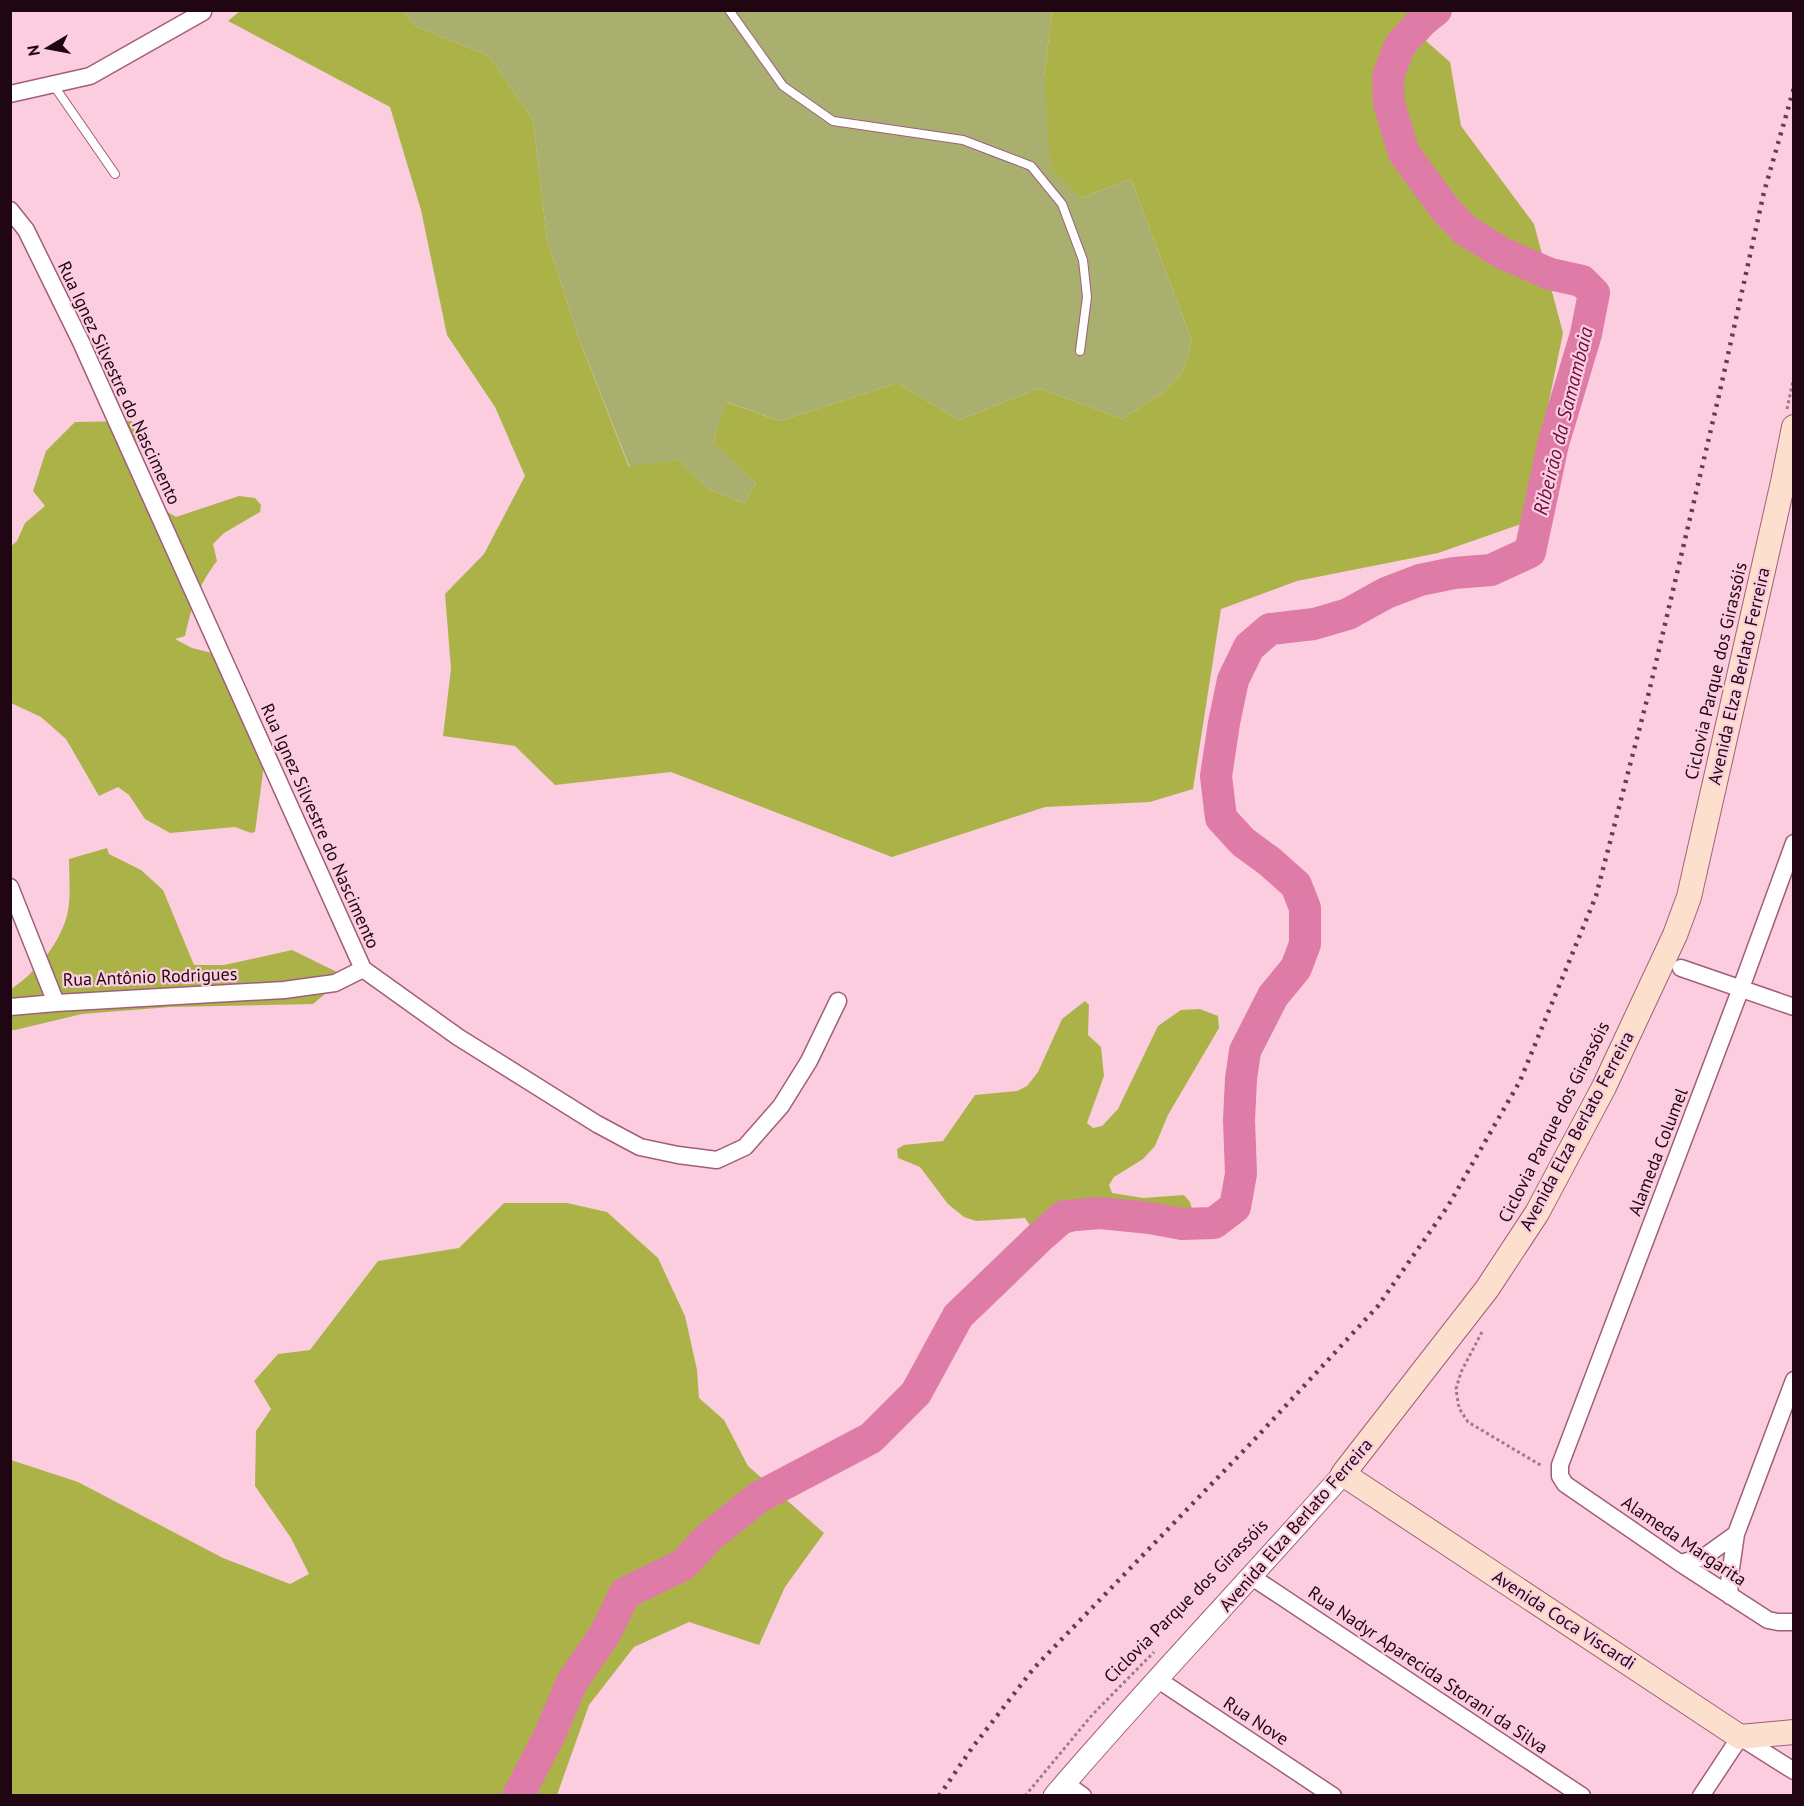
<svg xmlns="http://www.w3.org/2000/svg" width="1804" height="1806" font-family="'PT Sans',sans-serif">
<rect width="100%" height="100%" fill="#fccddf"/>
<path fill="#a9b06f" d="M403 11H1052L1044 78 1081 198 1131 179 1192 341 1182 373 1165 391 1122 419 1039 388 959 420 897 383 780 421 727 402 713 442 756 483 744 503 709 489 678 459 630 468 579 339 547 239 533 120 489 56 416 26Z"/>
<path fill="#abb348" d="M240 11H403L416 26 489 56 533 120 547 239 579 339 629 467 678 459 709 489 744 503 756 483 713 443 726 402 780 421 897 383 959 420 1039 388 1122 419 1165 391 1182 373 1192 341 1131 179 1081 198 1051 170 1044 78 1052 11H1452L1426 41 1450 62 1461 126 1534 224 1563 333 1524 523 1438 553 1297 581 1221 609 1193 789 1150 802 1045 807 892 857 671 772 555 785 515 746 443 736 451 669 445 594 484 554 525 476 495 407 447 335 421 210 390 107 228 21Z
M132 421C140 449 138 479 156 504 161 509 170 513 176 517L239 496 255 498 261 505 260 512 224 533 213 544 217 561C198 586 192 605 185 636L175 639 192 648 216 654 264 765 255 832 251 833 235 827 170 833 145 819 129 795 118 787 99 796 66 739 41 717 11 703V546L17 541 25 523 45 506 33 491 46 451 75 422Z
M107 848 109 854 141 870 163 890 194 965H224L292 950 337 972 330 990 313 1004 170 1007 82 1014 15 1030H11V989C36 973 62 941 68 911 71 894 69 876 69 859Z
M1085 1001 1089 1005 1088 1035 1101 1047 1104 1076 1087 1123 1093 1128 1102 1126 1118 1109 1158 1026 1181 1010 1200 1009 1218 1016 1219 1028 1168 1115 1155 1146 1143 1159 1114 1177 1109 1185 1112 1193 1143 1198 1184 1195 1190 1202 1193 1213 1176 1221 1108 1220 1054 1238 1043 1239 1036 1235 1025 1218 976 1221 964 1217 948 1204 920 1167 898 1158 897 1149 904 1145 943 1141 975 1095 1017 1091 1027 1086 1038 1072 1062 1019Z
M504 1203H567L607 1212 658 1258 685 1316 697 1370 699 1398 724 1420 748 1466 824 1533 785 1587 759 1645 689 1622 634 1647 589 1705 557 1795H11V1460L78 1482 223 1558 290 1584 309 1574 291 1538 255 1486 256 1431 271 1409 254 1381 278 1354 310 1350 378 1261 459 1248Z"/>
<g fill="none" stroke-linecap="round" stroke-linejoin="round">
<path stroke="#de7ca7" stroke-width="32" d="M518 1796 550 1734 572 1682 605 1634 625 1593 683 1565 709 1537 759 1497 871 1438 916 1393 958 1316 1040 1237 1064 1216 1100 1213 1150 1218 1182 1224 1214 1223 1235 1207 1241 1174 1239 1120 1241 1079 1245 1051 1273 996 1296 968 1305 944V908L1296 885 1269 861 1243 842 1221 818 1216 776 1224 723 1233 680 1249 647 1270 629 1314 624 1348 614 1386 593 1420 580 1454 573 1491 570 1530 552 1553 444 1586 334 1594 293 1582 281 1550 274 1502 253 1465 230 1445 209 1404 153 1389 104 1388 76 1400 45 1421 22 1436 10"/>
<g stroke="#a15e7b" stroke-width="10">
<path id="service" d="M729 10 783 86 833 121 963 140 1031 166 1062 204 1083 260 1087 297 1080 351
M52 83 115 174"/>
</g>
<g stroke="#a15e7b" stroke-width="19">
<path id="minor" d="M10 94 90 76 203 12
M10 210 26 230 81 342 363 969 458 1037 597 1124 640 1147 678 1155 717 1160 745 1147 781 1106 809 1061 838 1001
M1794 843 1741 988 1560 1465V1476L1565 1484 1680 1563 1768 1620 1778 1622H1794
M10 887 56 1003 284 990 335 983 363 969
M1681 968 1794 1007
M10 1007 56 1003
M1680 1563 1704 1557 1736 1534
M1252 1577 1582 1796
M1730 1596 1729 1582 1736 1534 1794 1380
M1157 1679 1333 1796
M1065 1783 1083 1796
M1701 1796 1740 1737 1794 1771"/>
</g>
<g stroke="#a15e7b" stroke-width="23">
<path id="tertiary" d="M1054 1796C1148 1686 1248 1582 1343 1474"/>
</g>
<g stroke="#a15e7b" stroke-width="26">
<path id="secondary" d="M1794 427 1783 482 1689 897 1675 935 1604 1087 1537 1213 1487 1289 1343 1474 1740 1737 1794 1732"/>
</g>
<path stroke="#9f7989" stroke-width="3" stroke-dasharray="3 3" stroke-linecap="butt" d="M1787 409 1794 376
M1482 1332 1461 1372 1456 1389 1459 1408 1468 1422 1542 1466
M1025 1796 1092 1715 1154 1652"/>
<use href="#service" stroke="#fff" stroke-width="8"/>
<use href="#minor" stroke="#fff" stroke-width="16"/>
<use href="#tertiary" stroke="#fff" stroke-width="21"/>
<use href="#secondary" stroke="#fcdfcc" stroke-width="24"/>
<path stroke="#60404e" stroke-width="4.5" stroke-dasharray="3 6" stroke-linecap="butt" d="M939 1796 972 1748 1034 1668 1254 1440 1378 1306 1448 1206 1520 1081 1596 896 1649 692 1720 391 1764 192 1794 88"/>
</g>
<g text-anchor="middle" stroke-width="4.5" stroke-linejoin="round" paint-order="stroke">
<g font-size="18" fill="#1f0612" stroke="#fccddf">
<text transform="translate(119 383) rotate(65)" y="6">Rua Ignez Silvestre do Nascimento</text>
<text transform="translate(1716 671) rotate(-77)" y="6">Ciclovia Parque dos Girassóis</text>
<text transform="translate(1739 676) rotate(-77)" y="6">Avenida Elza Berlato Ferreira</text>
<text transform="translate(320 826) rotate(66)" y="6">Rua Ignez Silvestre do Nascimento</text>
<text transform="translate(150 977) rotate(-2)" y="6">Rua Antônio Rodrigues</text>
<text transform="translate(1554 1122) rotate(-63)" y="6">Ciclovia Parque dos Girassóis</text>
<text transform="translate(1577 1131) rotate(-62)" y="6">Avenida Elza Berlato Ferreira</text>
<text transform="translate(1658 1152) rotate(-69)" y="6">Alameda Columel</text>
<text transform="translate(1296 1525) rotate(-49)" y="6">Avenida Elza Berlato Ferreira</text>
<text transform="translate(1684 1541) rotate(34)" y="6">Alameda Margarita</text>
<text transform="translate(1186 1601) rotate(-45)" y="6">Ciclovia Parque dos Girassóis</text>
<text transform="translate(1564 1620) rotate(33)" y="6">Avenida Coca Viscardi</text>
<text transform="translate(1428 1670) rotate(34)" y="6">Rua Nadyr Aparecida Storani da Silva</text>
<text transform="translate(1256 1721) rotate(33)" y="6">Rua Nove</text>
</g>
<g font-size="20" font-style="italic" fill="#670e3f" stroke="#fccddf">
<text transform="translate(1563 421) rotate(-76)" y="7">Ribeirão da Samambaia</text>
</g>
</g>
<rect width="1804" height="1806" fill="none" stroke="#1f0612" stroke-width="24"/>
<g transform="translate(48 48) rotate(260)" stroke="#fccddf" stroke-width="4.5" paint-order="stroke">
<path d="M0-4.5L10 22L0 15L-10 22Z" fill="#1f0612"/>
<text y="-9" font-size="16" font-weight="bold" text-anchor="middle" fill="#1f0612">N</text>
</g>
</svg>
